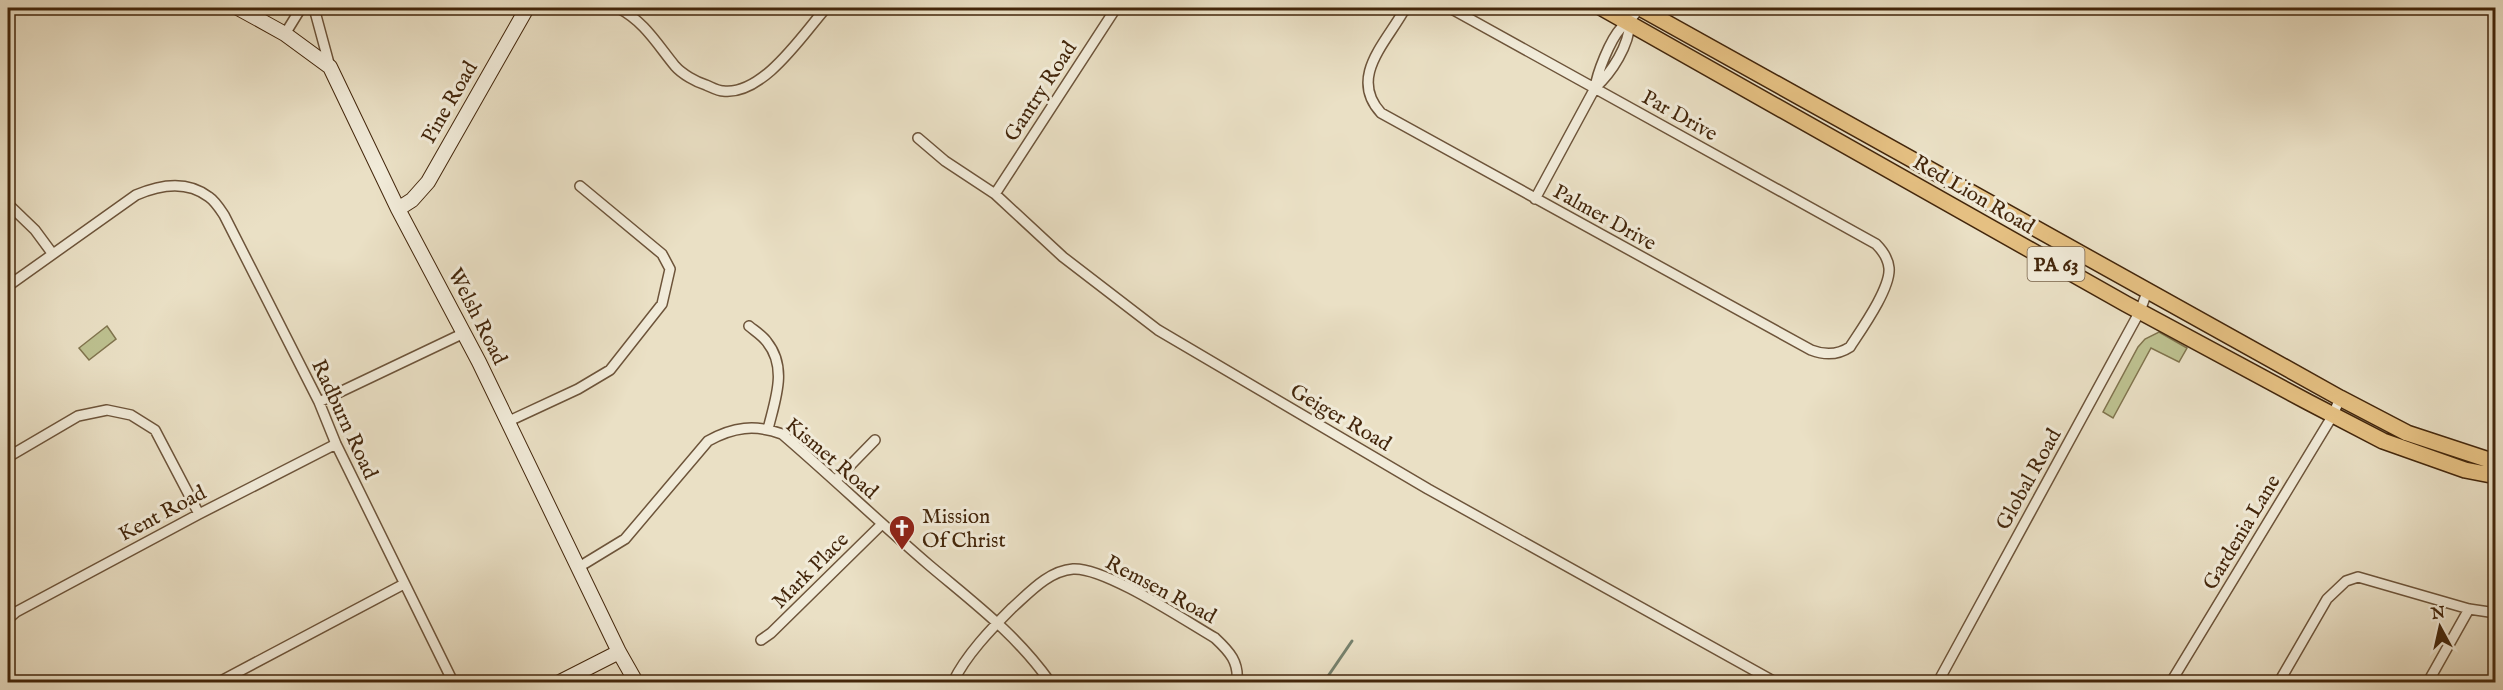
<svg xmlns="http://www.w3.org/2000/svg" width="2503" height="690" font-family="'IM FELL English',serif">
<rect width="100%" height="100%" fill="#eae0c5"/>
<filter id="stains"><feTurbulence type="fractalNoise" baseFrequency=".00333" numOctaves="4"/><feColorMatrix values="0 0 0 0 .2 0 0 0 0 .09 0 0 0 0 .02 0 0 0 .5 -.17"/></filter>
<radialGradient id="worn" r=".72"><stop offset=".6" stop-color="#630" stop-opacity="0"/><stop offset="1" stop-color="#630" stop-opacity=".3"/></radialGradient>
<path fill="#bdc190" stroke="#80744e" stroke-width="1.5" d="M107 326 116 339 89 360 79 348Z
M2159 332 2187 348 2179 362 2151 348 2113 418 2103 412 2138 347 2145 339Z"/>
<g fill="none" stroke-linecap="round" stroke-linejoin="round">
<path stroke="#76816d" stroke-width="3" d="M1324 682 1352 641"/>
<g stroke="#6d543a" stroke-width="12">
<path id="street" d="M314 8 330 67
M618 8C644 21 657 44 675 66 682 74 696 82 706 85 711 87 718 91 723 91 763 96 803 34 826 8
M1408 8 1403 12C1384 45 1349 78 1381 113L1811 350C1824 355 1838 355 1850 347 1861 330 1891 288 1889 268 1888 258 1883 251 1876 244L1450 8
M285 34 301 8
M1595 88C1597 73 1610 40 1621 28 1628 21 1634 17 1639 8
M918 138 945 161 995 194 1063 257 1158 330 1428 489 1775 682
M995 194 1116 8
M1535 199 1595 88C1612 72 1629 46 1630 22
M8 204 35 230 52 253
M8 286 136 195C159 185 187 180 209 197 215 201 220 209 224 215L319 402 336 444 453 682
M749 326C755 331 763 336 767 342 788 368 775 400 768 429
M319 402 464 333
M507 422 578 389 610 370 662 304 670 269 662 254 580 186
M8 457 78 416 107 410 131 415 155 430 199 514
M836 480 875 440
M579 567 625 539 708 441C733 427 755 424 782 434 832 477 879 522 929 565 974 603 1016 634 1050 682
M8 619 16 612 199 514 336 444
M761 640 771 633 882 524
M219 682 404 584
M953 682C966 655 991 629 1012 608 1029 593 1048 571 1073 569 1105 567 1184 620 1215 638 1230 652 1239 662 1237 682
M1938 682 2140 311 2147 292
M2171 682 2333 415 2340 398
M2279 682 2327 599 2346 581 2358 577 2469 609 2496 613
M2428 682 2469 609"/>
</g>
<g stroke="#43260b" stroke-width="16">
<path id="secondary" d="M238 8 285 34 330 67 398 209 479 362 619 652 636 682
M398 209 412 200 428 182 527 8
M560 682 619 652"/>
</g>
<g stroke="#43260b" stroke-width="18">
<path id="primary" d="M1602 8 2126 304 2308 402 2383 441 2465 470 2496 476
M1640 8 2340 398 2407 433 2486 459 2496 461"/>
</g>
<use href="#street" stroke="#f1ebd9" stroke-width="9"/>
<use href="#secondary" stroke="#f1ebd9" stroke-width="14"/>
<use href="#primary" stroke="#e5c082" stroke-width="15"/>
</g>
<defs>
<g id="church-pin" transform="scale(1.35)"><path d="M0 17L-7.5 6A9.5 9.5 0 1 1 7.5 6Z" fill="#8f2418" stroke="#f1ebd9"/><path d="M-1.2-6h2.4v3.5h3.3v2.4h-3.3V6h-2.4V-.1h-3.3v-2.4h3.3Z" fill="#fff"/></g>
</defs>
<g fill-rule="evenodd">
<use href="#church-pin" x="902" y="528"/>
</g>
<g text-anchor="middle" stroke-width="6" stroke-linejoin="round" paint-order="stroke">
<rect fill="#f1ebd9" stroke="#776149" stroke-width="1.5" x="2027.5" y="247" width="57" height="34" rx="4.5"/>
<g font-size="20" font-weight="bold" fill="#43260b">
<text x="2056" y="271">PA 63</text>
</g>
<g font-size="21" fill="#43260b" stroke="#f1ebd9">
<text transform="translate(1040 91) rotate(-57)" y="7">Gantry Road</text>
<text transform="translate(449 102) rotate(-60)" y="7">Pine Road</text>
<text transform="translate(1680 115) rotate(29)" y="7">Par Drive</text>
<text transform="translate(1974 194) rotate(30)" y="7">Red Lion Road</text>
<text transform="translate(1605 217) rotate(29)" y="7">Palmer Drive</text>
<text transform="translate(478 316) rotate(63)" y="7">Welsh Road</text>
<text transform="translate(1341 417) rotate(30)" y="7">Geiger Road</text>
<text transform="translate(345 419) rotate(65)" y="7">Radburn Road</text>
<text transform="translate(832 458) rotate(40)" y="7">Kismet Road</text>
<text transform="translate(2028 479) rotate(-61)" y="7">Global Road</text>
<text transform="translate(162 513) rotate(-28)" y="7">Kent Road</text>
<text transform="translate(2241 532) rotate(-59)" y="7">Gardenia Lane</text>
<text transform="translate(810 570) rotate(-45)" y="7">Mark Place</text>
<text transform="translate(1161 589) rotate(28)" y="7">Remsen Road</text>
</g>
<g font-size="21" fill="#43260b" stroke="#f1ebd9" text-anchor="start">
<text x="922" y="523">Mission<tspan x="922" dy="24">Of Christ</tspan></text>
</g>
</g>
<rect width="2503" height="690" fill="none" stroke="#eae0c5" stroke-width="30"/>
<rect x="9" y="9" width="2485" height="672" fill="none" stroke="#43260b" stroke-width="3"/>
<rect x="15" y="15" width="2473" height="660" fill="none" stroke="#43260b" stroke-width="1.5"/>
<g transform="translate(2440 627) rotate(352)" stroke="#f1ebd9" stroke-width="4.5" paint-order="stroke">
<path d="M0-4.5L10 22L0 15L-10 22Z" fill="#43260b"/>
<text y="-9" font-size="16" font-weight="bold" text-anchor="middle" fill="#43260b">N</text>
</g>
<rect width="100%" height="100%" filter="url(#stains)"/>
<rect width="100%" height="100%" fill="url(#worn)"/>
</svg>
